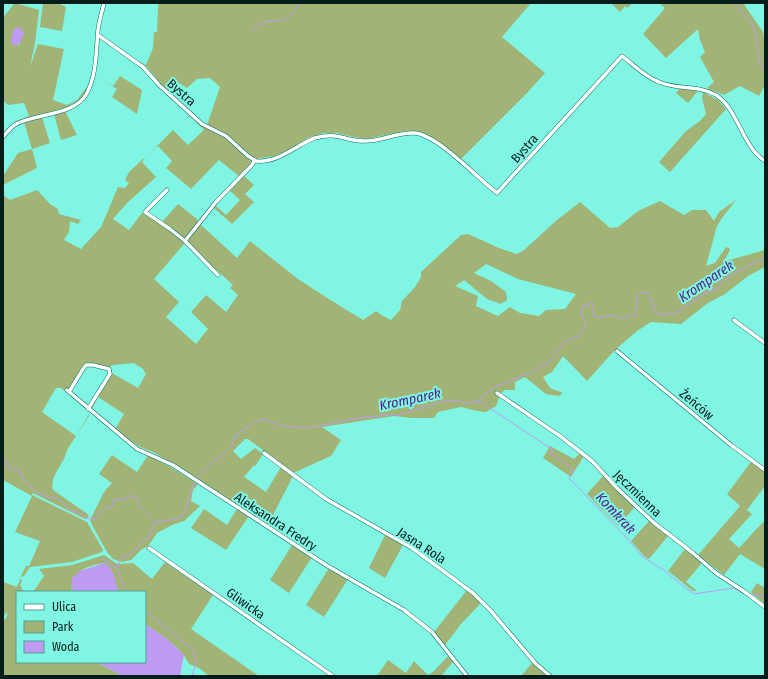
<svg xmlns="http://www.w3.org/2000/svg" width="768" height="679" font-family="'Fira Sans Condensed',sans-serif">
<rect width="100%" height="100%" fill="#81f5e3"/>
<path fill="#a1b476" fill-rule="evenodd" d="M15 3 39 10 35 43 30 67 38 44 64 49 53 100 67 105 77 100 86 88 87 89 82 98 67 107 15 122H14L29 116 24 103 8 105 3 100V20L5 15ZM15 29 24 33 19 45 11 41Z
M43 3H58L66 7 62 31 40 27Z
M159 3H531L502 37 545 73 527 93 461 159 427 135 415 131H405L366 139 354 137 337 133H323L308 138 291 149 274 156 255 159 249 155 231 138 207 125 220 87 210 78 197 79 187 88 179 83 172 94 184 104 156 80V78L146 66 136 60 146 65 153 48 154 32H157L158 7Z
M611 3H632L628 8 625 6 620 12Z
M659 3H743L763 32 765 46V85L759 96 740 86 724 95 707 88 714 82 700 57 705 52 700 40 698 29 666 58 643 34 665 8Z
M95 75 113 86 120 76 142 90 137 114 112 97 117 89Z
M680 88 697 91H698L688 103 676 93Z
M703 92 718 100 726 109 670 172 659 162 686 131 700 121 706 114 702 98Z
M65 111 77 135 61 140 54 114Z
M190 115 206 128 222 135 251 159C252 166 244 172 240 177L219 160 191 189 166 168 172 161 158 146 150 153 173 130 188 145 204 130 190 116 182 122Z
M42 117 50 143 32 149 37 168 3 185V176L18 153 32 149 24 122Z
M144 158H145L142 162 156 177 127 203 113 219 129 230 142 213 167 228 185 243 154 279 179 302 166 317 196 344 208 329 191 312 206 295 226 312 238 295 230 288 233 285 187 243V240L200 224 237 258 250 241 298 279 332 301 363 320 376 311 383 316 391 320 400 310 402 301 415 287 421 277V272L461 235 468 234 499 248 517 254 524 250 557 220 580 202 610 228 618 227 638 211 660 201 684 215 692 210H706L714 221 719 212 736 200 722 218 717 226 706 266 715 263 726 247 729 248 730 250 724 261H726L765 250V267L748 276 725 294 708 303 681 324 651 322 637 331 614 351 587 381 563 356 552 372 543 377 550 388 563 393 559 396 546 394 525 377 515 382V390H505L501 393 496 406 486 412 477 411 461 407 438 412 434 418H411L394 416 322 427 341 440 331 456 293 473 248 439H245L233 451 241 459 255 448 263 454 255 466H253L244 477 266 492 281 467 293 476 268 525 178 467 155 453 140 447 119 433 90 408 95 401H96L92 409 116 428 124 414 98 397 112 373 138 388 146 374 143 369 134 363 113 365 107 368 89 364 70 388 66 390 76 400 61 388H56L42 412 76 436 89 414V412L79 403 89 411V416L67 450C65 463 49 476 53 490L89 515 87 519 83 518 33 493 32 495 87 522 103 550 102 552 72 562 30 567 24 576 20 577 21 576 26 566H29L40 541 15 532 32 496 3 480V195L10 200 37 190 50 204 58 209 59 214 81 220 78 224 70 221 69 232 64 240 81 249 101 227 118 187 125 188 129 183 125 180 129 172ZM486 264 518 279 576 294 565 309 546 310 539 316 520 313 510 307 498 316 476 306 478 296 455 286 464 280 487 299 501 304 507 300 506 292 491 281 474 273Z
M244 176 254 185 245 194 254 202 232 224 214 208 216 206 226 215 240 200 230 191Z
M178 204 197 219 198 222 185 238 162 222Z
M550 446 574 459 580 453 584 456 571 477 543 458Z
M112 455 137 472 148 455 172 468 198 484 193 490 191 501 200 506 184 521 172 525 157 533 149 545 141 550 131 560 122 562 113 559 107 552 92 525 90 520 104 492 112 483 99 474Z
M751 462 765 472V486L747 510 752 514 729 539 739 548 763 522 765 524V569L740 554 724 575 698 555 740 506 727 494Z
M604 475 617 491 635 507 618 526 587 494Z
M204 509 227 525 237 509 249 516 226 550 191 528Z
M649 521 668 536 649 559 644 556 631 541Z
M385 535 403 545 385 578 369 568Z
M292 545 312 557 289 593 270 580Z
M685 549 702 563 686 582 697 591H693L668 571Z
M104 555 117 564 133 563 152 579 165 562 213 595 191 629 259 676H209L199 668 189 664C180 646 161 635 145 624V592H117L118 590 115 582 105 563C88 565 69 572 72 592H33L44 576 39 569 72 565Z
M329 568 348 579 324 617 306 605Z
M19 578 22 580 20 586 22 587 21 589 27 592H17V662H96L123 676H3V622L8 614 6 613 3 618V582L17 587 20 580Z
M757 583 765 588V604L751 592Z
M467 590 481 603 461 624 445 645 434 632Z
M448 656 453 662 441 676H377L388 660 406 673 414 661 428 675 433 672Z
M533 662 547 676H521Z"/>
<path fill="#bf9af3" d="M17 27 21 29 24 33C22 39 21 43 16 46L12 44 11 41C12 36 12 30 17 27Z
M104 563C114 568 115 581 118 590L117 592H72V578L80 571Z
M145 624 167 639 184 655 180 676H123L96 662H145Z"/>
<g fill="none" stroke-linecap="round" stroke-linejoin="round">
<path stroke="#bf9af3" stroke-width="1" d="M734 3 752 24 756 36 759 61 765 72
M251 31 264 22 284 20 291 15 300 3
M479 401 553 450 551 454 574 470 569 478 626 537 643 557 665 571 673 578 694 594 733 588 745 594
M3 461H6L9 467 20 471 24 479 36 492 45 496 58 499 71 511 77 512 92 520 95 519 103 510 113 506 112 501 113 500 126 499 128 496H134L138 499V504L156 522
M197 479 210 464 221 456 232 445 237 434 258 420 264 419 282 426 308 428 358 418 401 414 448 400 468 403 479 401 486 393 497 386 532 372 548 363 564 342 578 337 586 325 581 312 584 305 593 303 594 316 599 318 612 315 622 319 635 315 637 304 636 296 642 292 648 293 651 299 654 311 661 315 676 313 707 292 717 289 723 281 738 271 765 258
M103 559 116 568
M128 592C121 582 115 571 120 559L130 554 144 540 149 537 153 525 156 522 176 519 182 516 187 507 190 493 195 482
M750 594 765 597
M145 611 194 651 196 664 192 676"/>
<g stroke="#007064" stroke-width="4.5">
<path id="minor" d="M98 35 143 67 159 85 202 124 226 136 248 156 256 161C279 163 296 145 315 138 338 131 346 142 366 141 382 141 398 132 414 133 437 134 477 178 497 193L622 56C634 65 645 77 659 82 677 90 699 85 716 95 738 109 743 148 765 161
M3 137C7 132 11 127 16 124 37 113 75 116 87 93 97 73 96 51 98 30 99 21 102 12 104 3
M167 190 145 212 170 229 185 241 218 275
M185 241 216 202 252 165 255 160
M734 320 765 343
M617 351 731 445 765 470
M67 390 137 449 173 465 326 565 404 610 432 632 467 676
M69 392 83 369 86 365H93L109 369 110 374 88 409
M497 393 560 436 592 461 618 489 653 522 693 553 716 573 745 592 765 607
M264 453 326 499 412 548 473 593 491 611 535 663 550 676
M149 548 333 676"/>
</g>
<use href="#minor" stroke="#fff" stroke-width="3.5"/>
</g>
<g text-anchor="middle" stroke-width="4" stroke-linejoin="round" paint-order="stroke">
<g font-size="13" fill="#041d1a" stroke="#81f5e3">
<text transform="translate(182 92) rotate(42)" y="5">Bystra</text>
<text transform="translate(524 148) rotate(-48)" y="5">Bystra</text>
<text transform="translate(697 404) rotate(40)" y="5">Żeńców</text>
<text transform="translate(638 493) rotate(44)" y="5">Jęczmienna</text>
<text transform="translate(276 521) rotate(33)" y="5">Aleksandra Fredry</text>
<text transform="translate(422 545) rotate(33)" y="5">Jasna Rola</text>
<text transform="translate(246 603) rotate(35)" y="5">Gliwicka</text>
</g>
<g font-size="14" font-style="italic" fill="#511c82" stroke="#81f5e3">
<text transform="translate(706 281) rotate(-34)" y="5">Kromparek</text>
<text transform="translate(410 399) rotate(-12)" y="5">Kromparek</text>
<text transform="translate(616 513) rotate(47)" y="5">Komkrak</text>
</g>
</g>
<rect width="768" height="679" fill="none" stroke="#041d1a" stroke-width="8"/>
<rect x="16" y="591" width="130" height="72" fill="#81f5e3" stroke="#4f9f93"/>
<rect x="24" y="604" width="20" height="6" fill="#ffffff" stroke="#4f9f93"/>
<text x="52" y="611" font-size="12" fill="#041d1a">Ulica</text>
<rect x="24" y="621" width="20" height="12" fill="#a1b476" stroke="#4f9f93"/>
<text x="52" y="631" font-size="12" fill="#041d1a">Park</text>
<rect x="24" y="641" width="20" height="12" fill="#bf9af3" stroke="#4f9f93"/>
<text x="52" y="651" font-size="12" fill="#041d1a">Woda</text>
</svg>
